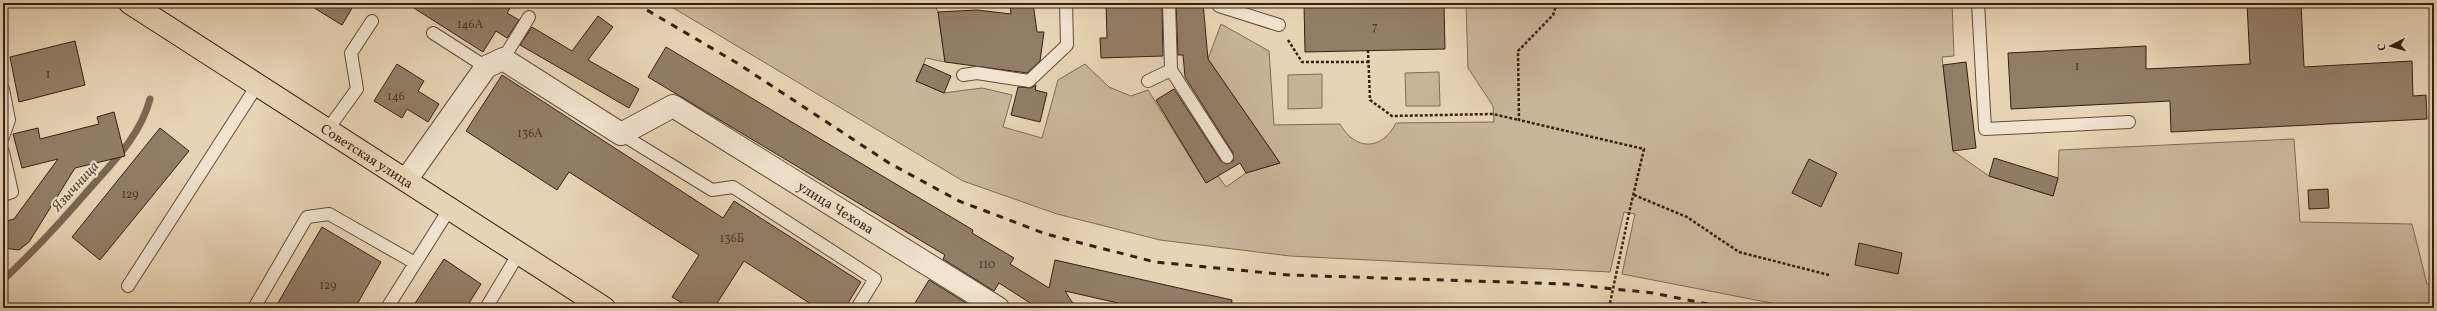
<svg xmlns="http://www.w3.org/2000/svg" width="2437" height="311" font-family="Vollkorn,serif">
<rect width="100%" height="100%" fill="#e8d4b5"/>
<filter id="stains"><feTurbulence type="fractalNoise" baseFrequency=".005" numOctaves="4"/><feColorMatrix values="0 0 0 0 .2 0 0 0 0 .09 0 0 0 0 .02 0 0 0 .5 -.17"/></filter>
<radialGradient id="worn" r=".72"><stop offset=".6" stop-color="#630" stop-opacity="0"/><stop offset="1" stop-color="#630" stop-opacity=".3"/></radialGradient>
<path fill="#cab599" stroke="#806a56" d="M665 3H934L938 12 945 62 926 58 916 81 944 93 982 88 1012 95 1003 127 1042 138 1058 80 1085 64 1109 87 1131 96 1148 90 1206 183 1218 176 1226 187 1246 173 1280 163 1208 59 1221 24 1269 51 1274 125 1340 124C1355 151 1382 151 1396 123L1494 122 1493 106 1468 68 1466 3H1952L1954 56 1942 57 1953 151 1989 176 2053 196 2058 178 2059 150 2294 139 2300 222 2412 224 2427 284 2434 283V308H1797L1622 274 1635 214 1624 212 1610 272 1290 256 1160 240 1057 214 963 181Z
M1439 72 1440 106H1406L1405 73Z
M1322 74V108L1288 109V75Z"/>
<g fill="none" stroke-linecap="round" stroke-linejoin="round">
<path stroke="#7d6653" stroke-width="7" d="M3 280C32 253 59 224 85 194 111 164 140 137 150 99"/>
</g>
<path fill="#937d67" stroke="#371f12" d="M306 3H355L342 25Z
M406 3H513L507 13 519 20 507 38 496 31 483 52Z
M1010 3H1033L1037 32H1044L1040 61 1027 73 945 62 938 12 977 10 1011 14Z
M1106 3H1162L1163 56 1101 58 1100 38H1107Z
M1176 3H1203L1208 59 1280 163 1246 173 1240 163 1206 183 1156 100 1174 89 1221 161 1227 164 1233 161V153L1185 77 1183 55H1178Z
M1304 3H1444L1445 49 1305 52Z
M2247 3H2301L2304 67 2412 61 2413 96 2426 95 2427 119 2171 132 2170 101 2011 109 2008 53 2146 46V69L2250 64Z
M598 16 613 27 588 60 639 89 629 108 520 45 532 27 572 51Z
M75 41 85 85 19 102 10 57Z
M666 47 973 230 972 233 1014 258 1010 264 1049 288 1055 260 1232 300 1231 308H1140L1065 291 1072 302 1081 308H1038L999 283 994 291 943 259 945 255 648 77Z
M1966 62 1976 148 1953 151 1943 65Z
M397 64 424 81 418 91 439 104 428 122 407 109 402 118 374 101Z
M924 64 951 76 944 93 916 81Z
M502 75 723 218 734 201 861 282 845 308H817L744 261 714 308H690L672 297 699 255 569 172 557 190 466 131Z
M1036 85 1035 90 1047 93 1040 122 1011 115 1018 87 1031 88Z
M114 112 125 156 75 168 29 242 19 250 3 248V222L14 219 58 159 22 168 13 134 38 128 40 139 99 124 97 117Z
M160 128 189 151 100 260 72 237Z
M1994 158 2058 178 2053 196 1989 176Z
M1809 159 1837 173 1821 207 1792 193Z
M2328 189 2329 208 2309 209 2308 190Z
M322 227 381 262 355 308H275Z
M1859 243 1902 253 1898 274 1855 265Z
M444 259 481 284 466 308H412Z
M929 280 966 303 963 308H912Z"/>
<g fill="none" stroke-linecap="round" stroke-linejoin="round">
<g stroke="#634c3b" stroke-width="14">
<path id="service" d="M1169 3 1171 70 1227 157
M1218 3 1219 6 1279 25
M1978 3 1985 129 2129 122
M433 33 486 67
M503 59 529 17
M963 75 977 73 1029 81 1067 45 1066 3
M1148 81 1171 70
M3 89 9 120 3 137
M328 129 357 89 351 53 372 21
M621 134 712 190 733 187 875 279 857 308
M3 152 12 192 3 195
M128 286 258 84
M254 308 307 217 329 214 415 263
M387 308 450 208
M486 308 519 253"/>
</g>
<g stroke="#634c3b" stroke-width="24">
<g id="minor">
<path id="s1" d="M406 180 486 67 503 59 621 134 673 106 998 308"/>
</g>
</g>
<g stroke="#371f12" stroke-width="24">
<g id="primary">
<path id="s2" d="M130 3 604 308"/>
</g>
</g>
<path stroke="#371f12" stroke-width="2.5" stroke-dasharray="3 2" stroke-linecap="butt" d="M1557 3 1553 15 1518 51 1519 120 1644 149 1629 213
M1288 40 1302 62H1369
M1368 50 1370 100 1392 116 1493 114 1519 120
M1634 195 1687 217 1739 252 1829 275"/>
<use href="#service" stroke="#f0e3cf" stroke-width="12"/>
<use href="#minor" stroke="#f0e3cf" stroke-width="22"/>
<use href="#primary" stroke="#e8d4b5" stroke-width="22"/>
<path stroke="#371f12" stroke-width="3" stroke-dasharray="7 7" stroke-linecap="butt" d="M635 3 737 63 889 163 959 201 1046 234 1155 262 1289 275 1566 284 1653 293 1728 308"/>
<path stroke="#371f12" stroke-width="2.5" stroke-dasharray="3 2" stroke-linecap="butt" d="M1609 308 1629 213"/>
</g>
<g text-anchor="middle" stroke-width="4" stroke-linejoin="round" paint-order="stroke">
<g font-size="12" fill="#4e3627">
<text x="470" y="28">146А</text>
<text x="1375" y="30">7</text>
<text x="2077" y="70">1</text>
<text x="48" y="78">1</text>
<text x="396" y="100">146</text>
<text x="530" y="137">136А</text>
<text x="130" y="198">129</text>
<text x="732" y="242">136Б</text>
<text x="987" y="268">110</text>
<text x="328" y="289">129</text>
</g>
<g font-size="14" fill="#371f12" stroke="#f0e3cf">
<text dy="5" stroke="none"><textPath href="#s2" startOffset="282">Советская улица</textPath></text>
<text dy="5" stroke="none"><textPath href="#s1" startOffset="548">улица Чехова</textPath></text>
</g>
<g font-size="15" font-style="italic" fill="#604938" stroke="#f0e3cf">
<text transform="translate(75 186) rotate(-48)" y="5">Язычница</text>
</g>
</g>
<rect width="2437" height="311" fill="none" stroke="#e8d4b5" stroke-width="16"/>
<rect x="4" y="4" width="2429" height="303" fill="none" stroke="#371f12" stroke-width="2"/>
<rect x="8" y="8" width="2421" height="295" fill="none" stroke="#371f12"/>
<g transform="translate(2391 46) rotate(264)" stroke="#f0e3cf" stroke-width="3" paint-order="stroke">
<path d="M0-3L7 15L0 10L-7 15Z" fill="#371f12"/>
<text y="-6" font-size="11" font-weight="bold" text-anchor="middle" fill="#371f12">С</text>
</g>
<rect width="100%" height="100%" filter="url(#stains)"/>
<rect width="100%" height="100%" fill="url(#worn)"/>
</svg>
